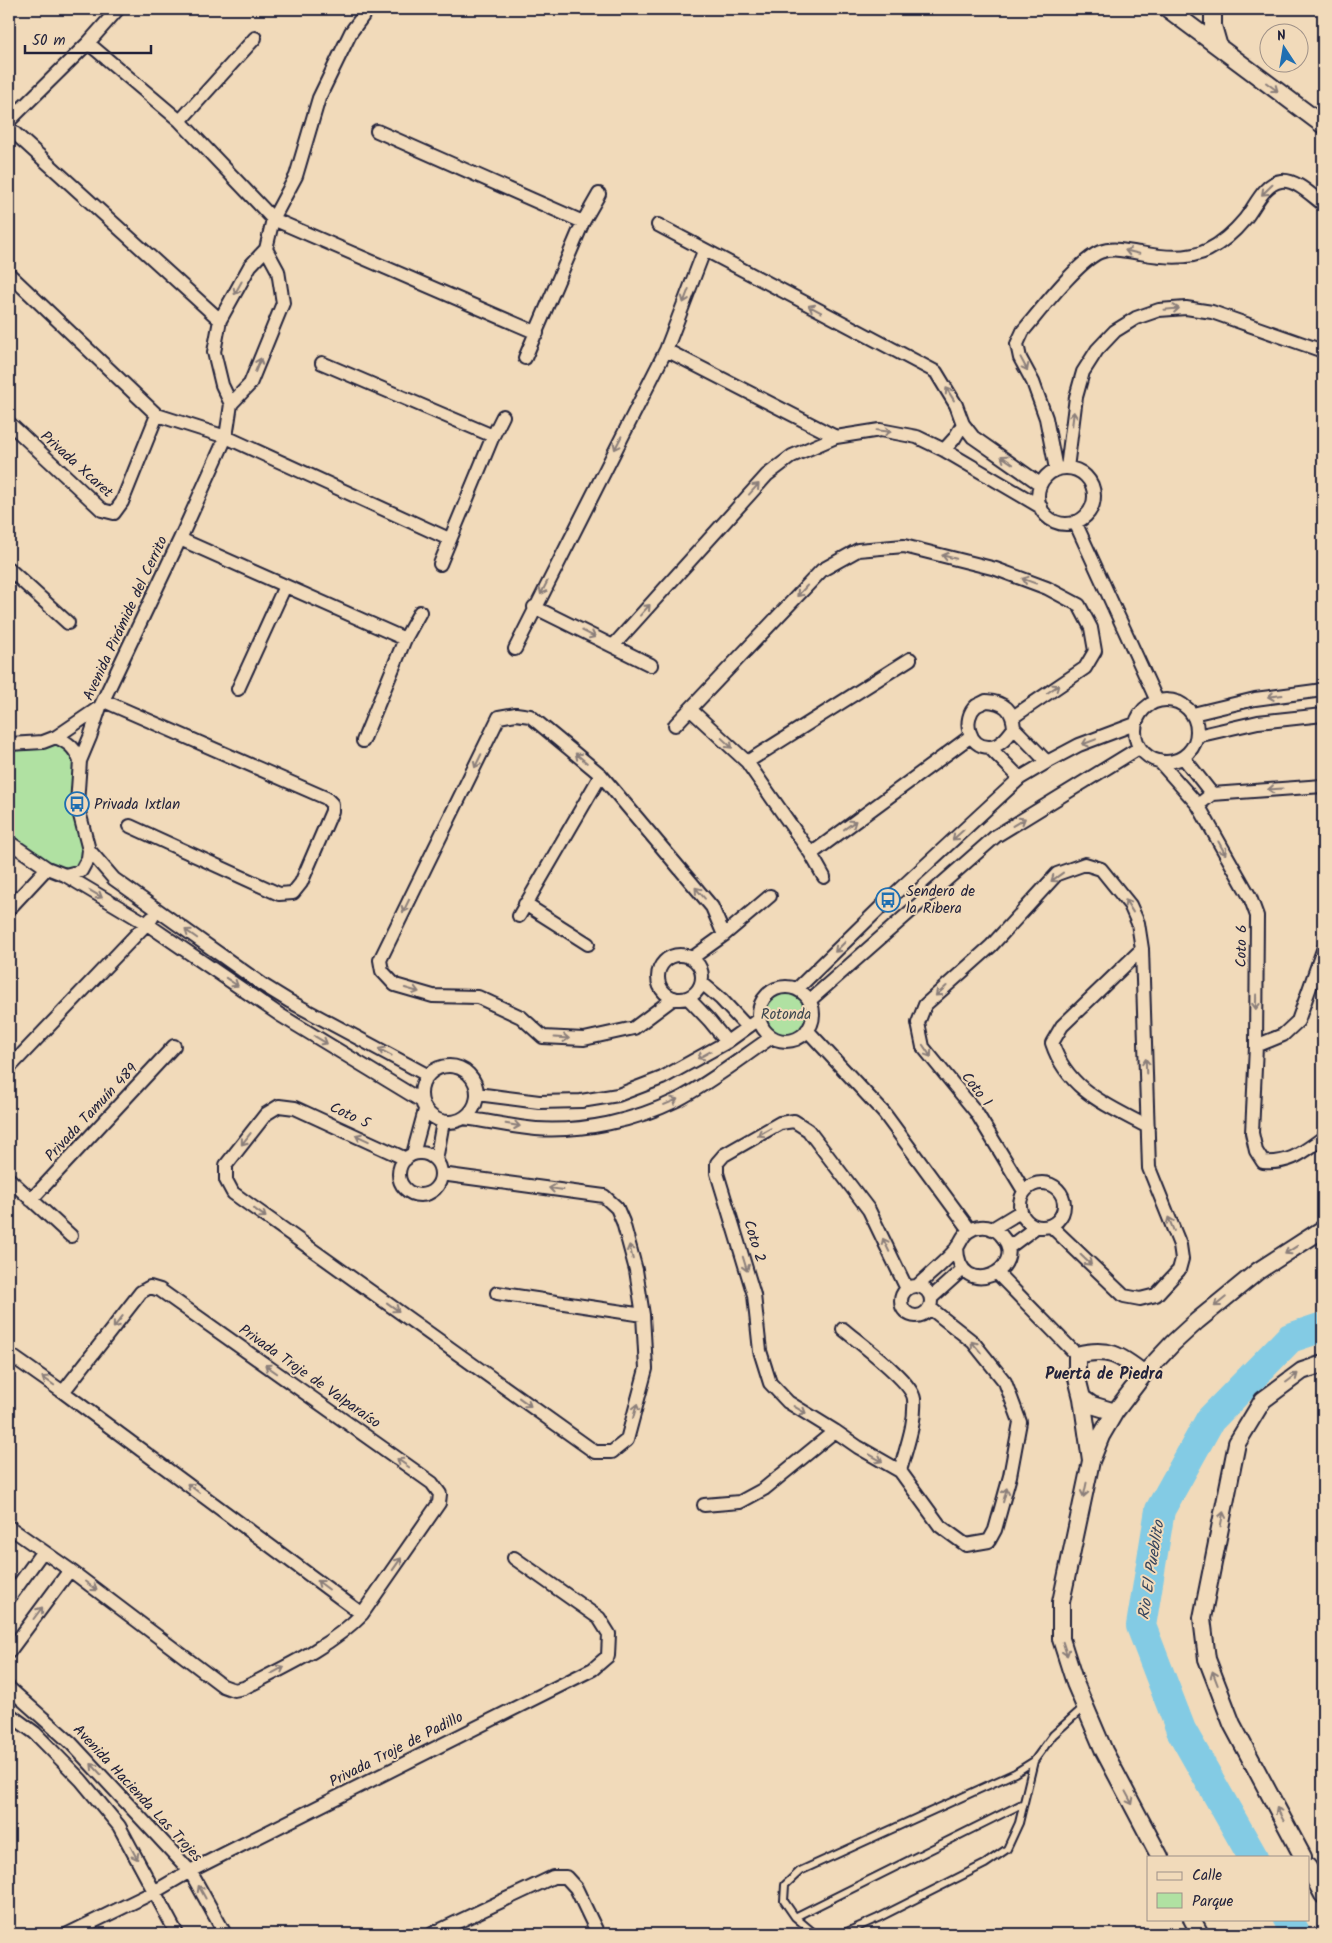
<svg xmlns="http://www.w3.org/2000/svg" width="1332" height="1943" font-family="Kalam,sans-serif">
<rect width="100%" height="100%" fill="#f1daba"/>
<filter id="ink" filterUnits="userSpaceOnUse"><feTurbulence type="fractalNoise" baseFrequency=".02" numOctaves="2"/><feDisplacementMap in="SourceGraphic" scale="10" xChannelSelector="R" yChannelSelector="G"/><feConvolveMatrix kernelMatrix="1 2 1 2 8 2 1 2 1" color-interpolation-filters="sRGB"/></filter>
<g filter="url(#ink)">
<path fill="#b0e1a2" stroke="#69826e" d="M56 737 75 749 77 804 88 858 65 875 9 842V744Z
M759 1014a27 27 0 1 1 54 0a27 27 0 1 1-54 0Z"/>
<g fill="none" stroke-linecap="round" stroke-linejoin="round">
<path stroke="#83cbe4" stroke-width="30" d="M1253 1857 1181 1730 1141 1626 1160 1510 1210 1420 1290 1338 1323 1327
M1288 1919 1296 1934"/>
<g stroke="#22223b" stroke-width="10">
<path id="service" d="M795 1917 1022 1804
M827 1934 814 1933 795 1917 784 1901 785 1885 800 1871 1015 1773 1034 1761 1053 1735 1084 1707
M842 1934 878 1918 985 1864 1007 1849 1019 1823 1034 1761"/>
</g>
<g stroke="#22223b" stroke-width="16">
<path id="minor" d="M88 43 180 121 273 219 537 333
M9 121 88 43 118 9
M180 121 255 38
M9 128 220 320
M377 131 583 222
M658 225 936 372 956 405 963 424 973 437 1040 484
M9 274 157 415 226 437 449 539
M666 350 836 437
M525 358 583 222 599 194
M322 363 493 436
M231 404 250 384 283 303 278 271 266 249
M9 423 102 510 114 513 122 502 157 415
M944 450 954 439 963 424
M1067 468 1076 397 1083 372 1097 350 1115 331 1136 318 1159 310 1186 308 1212 312 1323 351
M1038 496a28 28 0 1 1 56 0a28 28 0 1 1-56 0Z
M1056 469 1046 418 1033 382 1020 358 1017 344 1023 331C1040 311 1078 261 1100 252 1113 247 1127 251 1140 253 1161 257 1189 260 1208 250 1222 243 1235 231 1245 219 1255 207 1264 183 1281 181 1296 179 1312 196 1323 204
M1075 522 1157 701
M180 539 405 639
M440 564 493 436 503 416
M9 569 68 623
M534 607 651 665
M613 646 767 475 792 456 836 437 880 430 917 437 944 450 1041 507
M515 649 666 350 704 251
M238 689 285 586
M1135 731a31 31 0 1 1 62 0a31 31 0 1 1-62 0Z
M104 701 326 798 332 804V811L301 883 293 893 279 894 130 826
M986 701C1005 702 1013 710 1014 728 1008 736 1001 746 990 747 968 748 962 718 976 706 979 704 983 703 986 701Z
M691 710 747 762 811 854 824 877
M1193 714 1255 699 1323 690
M675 725 822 570 858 550 904 546 996 569 1047 588 1079 605 1091 628 1095 651 1085 668 1013 717
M1014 728 1047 762
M1197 736 1258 722 1323 715
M56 737C69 743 75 748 80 761
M363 741 405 639 420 612
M9 744 43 742 56 737 100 707
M989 747 1020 778
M1183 757 1212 794
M1159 761 1198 805 1250 897 1257 916 1256 1046 1252 1133 1256 1151 1263 1162C1290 1164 1302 1153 1323 1138
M747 762 910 659
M1198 805 1212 794 1323 786
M9 842 47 868 65 875 147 924 280 1015 420 1100
M89 850 114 879 263 985 289 1001 427 1075
M811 854 971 736
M65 875 81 871 88 858 89 850 77 804 80 761 90 737 100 707 180 539 226 437 231 404 222 385 214 352 220 320 250 266 266 249 273 219 296 176 319 98 351 32 368 9
M525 904 588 944
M9 909 47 868
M519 916 601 775
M1142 949 1062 1026 1052 1043C1068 1091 1107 1105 1148 1127
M658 977a22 22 0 1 1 44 0a22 22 0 1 1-44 0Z
M692 958 724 935 770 896
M702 983 721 999 747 1027
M759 1014a27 27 0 1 1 54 0a27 27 0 1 1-54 0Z
M797 989 888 900 1020 778 1047 762 1079 745 1135 724
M674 998 634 1028 584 1039 543 1037 521 1017 478 997 433 996 395 985 382 971 380 960 499 717 516 714 530 716 601 775 712 907 724 935
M688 998 709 1020 727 1042
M809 1001 996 836 1139 748
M807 1030 884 1113 970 1230
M1256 1046 1283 1035 1298 1021 1323 950
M421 1094a28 28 0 1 1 56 0a28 28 0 1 1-56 0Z
M9 1068 152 918
M477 1094 539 1102 581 1101 618 1095 662 1078 727 1042 759 1019
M464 1118C488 1121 512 1127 536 1129 584 1132 634 1121 677 1100 710 1083 741 1058 772 1037
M399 1174a21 21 0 1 1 42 0a21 21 0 1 1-42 0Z
M413 1154 425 1110
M406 1159 295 1108 279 1106 266 1114 226 1165V1180L233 1193 595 1452H612L627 1440 646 1369 643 1315 636 1270 623 1222 617 1208 604 1196 441 1174
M436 1160 443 1122
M9 1179 71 1236
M1020 1205a22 22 0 1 1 44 0a22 22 0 1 1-44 0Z
M1024 1191 976 1112 923 1047 918 1023 925 1005 991 946 1057 874 1085 864 1101 869 1130 905 1138 923 1142 949 1149 1168 1180 1245 1182 1259 1179 1270 1156 1295 1140 1299 1124 1296 1051 1226
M31 1200 174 1046
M992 1229 1020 1212
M1008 1248 1036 1227
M997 1273 1077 1355
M901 1301a15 15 0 1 1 30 0a15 15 0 1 1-30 0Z
M917 1286C930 1274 945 1262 956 1249 961 1243 962 1235 969 1231 972 1229 977 1227 980 1227 988 1226 996 1229 1001 1235 1032 1269 958 1304 957 1247
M907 1289 869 1210 808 1130 794 1121 780 1123 724 1155 717 1163V1173L754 1295 760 1351 770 1383 788 1402 835 1431 858 1447 900 1471 940 1526 966 1545 989 1541 995 1530 1010 1476 1020 1422 1005 1382 973 1342 930 1308
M497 1293 643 1315
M931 1298 963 1269
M843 1329C858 1342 912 1381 914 1399 916 1423 906 1448 900 1471
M9 1354 63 1392 362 1614
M704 1505 740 1502 764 1489 835 1431
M9 1527 70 1570 223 1686 234 1690 244 1688C285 1667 330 1647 362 1614L439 1503 440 1494 432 1483 160 1290 150 1287 141 1292 63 1392
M9 1598 43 1551
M9 1652 70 1570
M9 1688 71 1743 190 1871 225 1934
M9 1714 35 1733 81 1780 119 1826 177 1934
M68 1934 154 1892 190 1871 593 1669 608 1656 609 1634 599 1618 514 1558
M432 1934 553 1877H566L576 1888 598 1934"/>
</g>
<g stroke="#22223b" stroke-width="20">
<path id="tertiary" d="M1168 9 1323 125
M1213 9V26L1219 47
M1082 1398 1092 1405 1115 1412
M1091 1460 1082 1398 1077 1378V1355C1108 1347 1120 1355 1144 1374
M1160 1857 1104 1751 1075 1683 1061 1639V1602L1091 1461 1101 1436 1115 1412 1144 1374 1173 1343 1197 1321 1258 1271 1323 1229
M1303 1857 1232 1724 1207 1659 1202 1618 1237 1443 1263 1400 1302 1371 1323 1364
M1308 1867 1323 1895
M1192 1919 1200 1934"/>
</g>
<use href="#service" stroke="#f1daba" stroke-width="6"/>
<use href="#minor" stroke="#f1daba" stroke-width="12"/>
<use href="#tertiary" stroke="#f1daba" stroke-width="16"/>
</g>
<defs><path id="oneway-shaft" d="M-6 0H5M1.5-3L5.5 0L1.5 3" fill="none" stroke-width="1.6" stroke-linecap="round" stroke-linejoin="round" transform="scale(1.25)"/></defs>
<g stroke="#8a7e7a">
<use href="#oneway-shaft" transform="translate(1272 87) rotate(37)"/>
<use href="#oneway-shaft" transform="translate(1267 190) rotate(136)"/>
<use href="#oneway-shaft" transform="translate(1132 252) rotate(-167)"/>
<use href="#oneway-shaft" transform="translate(238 288) rotate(119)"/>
<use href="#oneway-shaft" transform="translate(686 296) rotate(111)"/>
<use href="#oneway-shaft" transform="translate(815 309) rotate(-152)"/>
<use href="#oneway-shaft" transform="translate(1172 309) rotate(-5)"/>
<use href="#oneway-shaft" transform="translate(1024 364) rotate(62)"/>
<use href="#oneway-shaft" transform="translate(258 365) rotate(-68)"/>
<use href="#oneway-shaft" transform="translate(950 394) rotate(-122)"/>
<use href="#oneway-shaft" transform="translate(1073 419) rotate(-83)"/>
<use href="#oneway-shaft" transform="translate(884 431) rotate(6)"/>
<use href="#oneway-shaft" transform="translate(618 443) rotate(117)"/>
<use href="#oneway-shaft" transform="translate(1007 460) rotate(-145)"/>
<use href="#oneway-shaft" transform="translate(754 489) rotate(-48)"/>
<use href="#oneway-shaft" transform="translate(949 557) rotate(-166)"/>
<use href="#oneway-shaft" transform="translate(1029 581) rotate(-160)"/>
<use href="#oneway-shaft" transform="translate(544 588) rotate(117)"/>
<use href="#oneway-shaft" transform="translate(802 591) rotate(133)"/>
<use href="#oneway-shaft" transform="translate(645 610) rotate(-48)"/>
<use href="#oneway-shaft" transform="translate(589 634) rotate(27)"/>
<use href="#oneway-shaft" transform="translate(1053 689) rotate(-35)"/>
<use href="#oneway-shaft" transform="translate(1275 696) rotate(173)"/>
<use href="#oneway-shaft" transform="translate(1089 742) rotate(159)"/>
<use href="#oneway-shaft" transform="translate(727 743) rotate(43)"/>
<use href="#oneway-shaft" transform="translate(581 758) rotate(-140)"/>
<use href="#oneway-shaft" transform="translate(478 761) rotate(116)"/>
<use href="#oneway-shaft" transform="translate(1275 789) rotate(176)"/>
<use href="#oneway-shaft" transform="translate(1019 822) rotate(-31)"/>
<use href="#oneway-shaft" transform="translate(850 825) rotate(-36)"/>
<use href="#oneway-shaft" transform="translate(958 835) rotate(138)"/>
<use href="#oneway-shaft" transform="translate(1222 848) rotate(61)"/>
<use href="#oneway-shaft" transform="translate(1057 877) rotate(144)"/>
<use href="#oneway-shaft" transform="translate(700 893) rotate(-131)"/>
<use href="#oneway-shaft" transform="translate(96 894) rotate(31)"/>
<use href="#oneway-shaft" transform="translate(406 906) rotate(116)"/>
<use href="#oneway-shaft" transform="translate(1129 906) rotate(-122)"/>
<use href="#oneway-shaft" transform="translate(191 934) rotate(-145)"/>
<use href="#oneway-shaft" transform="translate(840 947) rotate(135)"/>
<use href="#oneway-shaft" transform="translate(232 982) rotate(34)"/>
<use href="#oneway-shaft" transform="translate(412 990) rotate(16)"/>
<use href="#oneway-shaft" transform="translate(941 991) rotate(138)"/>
<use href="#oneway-shaft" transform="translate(1256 1002) rotate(91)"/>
<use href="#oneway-shaft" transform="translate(562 1038) rotate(4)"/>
<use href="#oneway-shaft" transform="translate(321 1040) rotate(31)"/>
<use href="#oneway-shaft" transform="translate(927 1051) rotate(56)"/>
<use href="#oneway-shaft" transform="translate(385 1052) rotate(-152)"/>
<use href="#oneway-shaft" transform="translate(704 1055) rotate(151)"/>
<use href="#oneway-shaft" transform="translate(1146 1066) rotate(-92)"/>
<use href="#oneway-shaft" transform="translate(671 1102) rotate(-23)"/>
<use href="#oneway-shaft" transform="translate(513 1125) rotate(9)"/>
<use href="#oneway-shaft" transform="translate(764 1132) rotate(150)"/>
<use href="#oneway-shaft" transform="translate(362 1138) rotate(-155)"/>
<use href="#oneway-shaft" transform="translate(246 1139) rotate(128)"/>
<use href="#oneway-shaft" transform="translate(556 1189) rotate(-172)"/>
<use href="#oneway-shaft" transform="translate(260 1213) rotate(36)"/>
<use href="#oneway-shaft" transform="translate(1171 1224) rotate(-112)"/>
<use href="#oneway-shaft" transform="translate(886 1245) rotate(-116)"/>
<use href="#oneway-shaft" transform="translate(1291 1250) rotate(147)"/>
<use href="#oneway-shaft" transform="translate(631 1252) rotate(-104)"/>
<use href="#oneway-shaft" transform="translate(1086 1260) rotate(44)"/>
<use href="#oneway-shaft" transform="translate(745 1264) rotate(73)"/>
<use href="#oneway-shaft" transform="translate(1220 1302) rotate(141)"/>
<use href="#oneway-shaft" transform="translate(393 1307) rotate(36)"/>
<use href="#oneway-shaft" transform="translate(118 1322) rotate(128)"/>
<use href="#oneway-shaft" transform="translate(976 1347) rotate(-130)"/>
<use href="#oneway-shaft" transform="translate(271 1369) rotate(-145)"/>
<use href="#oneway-shaft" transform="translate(1292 1378) rotate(-37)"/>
<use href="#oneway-shaft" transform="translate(48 1381) rotate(-145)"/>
<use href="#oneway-shaft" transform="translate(525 1402) rotate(36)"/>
<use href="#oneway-shaft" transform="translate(800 1410) rotate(31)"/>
<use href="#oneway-shaft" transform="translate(635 1411) rotate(-75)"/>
<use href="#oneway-shaft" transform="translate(876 1458) rotate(29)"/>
<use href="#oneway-shaft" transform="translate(403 1463) rotate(-145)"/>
<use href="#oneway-shaft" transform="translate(193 1488) rotate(-143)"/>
<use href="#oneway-shaft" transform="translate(1085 1490) rotate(102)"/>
<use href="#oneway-shaft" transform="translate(1005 1495) rotate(-75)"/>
<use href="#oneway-shaft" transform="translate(1222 1519) rotate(-79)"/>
<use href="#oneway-shaft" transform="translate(397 1564) rotate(-55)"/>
<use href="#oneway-shaft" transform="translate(323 1585) rotate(-143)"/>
<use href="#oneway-shaft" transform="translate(91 1586) rotate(37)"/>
<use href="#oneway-shaft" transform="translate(38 1613) rotate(-53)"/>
<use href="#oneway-shaft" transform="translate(1065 1649) rotate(72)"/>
<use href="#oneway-shaft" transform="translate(278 1670) rotate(-28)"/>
<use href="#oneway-shaft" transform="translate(1215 1678) rotate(-111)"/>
<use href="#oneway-shaft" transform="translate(96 1769) rotate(-133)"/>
<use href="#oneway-shaft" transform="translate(1129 1798) rotate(62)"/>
<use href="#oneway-shaft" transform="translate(1280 1814) rotate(-118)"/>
<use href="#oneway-shaft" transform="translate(134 1853) rotate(62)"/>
<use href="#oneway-shaft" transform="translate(202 1892) rotate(-119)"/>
</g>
</g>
<defs>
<g id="bus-ring" transform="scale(1.25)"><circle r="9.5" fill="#f1daba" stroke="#1f6fb2" stroke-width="1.5"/><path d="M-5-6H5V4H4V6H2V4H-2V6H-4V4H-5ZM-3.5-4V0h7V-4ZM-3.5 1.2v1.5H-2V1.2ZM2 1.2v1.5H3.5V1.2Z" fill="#1f6fb2"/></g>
</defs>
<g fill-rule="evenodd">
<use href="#bus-ring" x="77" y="804"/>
<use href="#bus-ring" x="888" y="900"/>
</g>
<g text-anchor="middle" stroke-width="4" stroke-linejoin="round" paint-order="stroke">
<g font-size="15" fill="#22223b" stroke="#f1daba">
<text transform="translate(77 464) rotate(42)" y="5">Privada Xcaret</text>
<text transform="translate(125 618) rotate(-65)" y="5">Avenida Pirámide del Cerrito</text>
<text transform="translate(1241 946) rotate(-89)" y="5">Coto 6</text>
<text transform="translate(977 1089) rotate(52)" y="5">Coto 1</text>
<text transform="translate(91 1112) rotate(-47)" y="5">Privada Tamuín 489</text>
<text transform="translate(350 1115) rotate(25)" y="5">Coto 5</text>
<text transform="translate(755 1241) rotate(73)" y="5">Coto 2</text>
<text transform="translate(310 1376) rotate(35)" y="5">Privada Troje de Valparaíso</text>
<text transform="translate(396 1749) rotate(-27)" y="5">Privada Troje de Padillo</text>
<text transform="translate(138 1793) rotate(47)" y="5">Avenida Hacienda Las Trojes</text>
</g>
<g font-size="15" fill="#22223b" stroke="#f1daba" text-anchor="start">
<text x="94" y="809">Privada Ixtlan</text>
<text x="906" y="896">Sendero de<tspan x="906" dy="17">la Ribera</tspan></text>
</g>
<g font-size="15" fill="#3e4850" stroke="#f1daba">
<text x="786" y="1019">Rotonda</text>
</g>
<g font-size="16" font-weight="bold" fill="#22223b" stroke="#f1daba">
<text x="1104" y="1379">Puerta de Piedra</text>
</g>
<g font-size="16" font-style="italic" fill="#35445d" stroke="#f1daba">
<text transform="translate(1150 1570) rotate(-81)" y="6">Rio El Pueblito</text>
</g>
</g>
<rect width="1332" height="1943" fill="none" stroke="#f1daba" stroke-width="30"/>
<rect x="15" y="15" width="1302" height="1913" fill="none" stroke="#22223b" stroke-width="2" filter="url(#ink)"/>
<rect x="1147" y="1856" width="162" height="65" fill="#f1daba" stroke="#9e9087"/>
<rect x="1157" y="1872" width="25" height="8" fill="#f1daba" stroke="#9e9087"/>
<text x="1192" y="1880" font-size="15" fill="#22223b">Calle</text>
<rect x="1157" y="1893" width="25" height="15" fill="#b0e1a2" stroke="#9e9087"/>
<text x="1192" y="1906" font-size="15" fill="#22223b">Parque</text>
<g transform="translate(1284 48) rotate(348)"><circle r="24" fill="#f1daba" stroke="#9e9087"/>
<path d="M0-4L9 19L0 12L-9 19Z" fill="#1f6fb2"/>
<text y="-8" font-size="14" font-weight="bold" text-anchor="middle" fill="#22223b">N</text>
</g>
<path d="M25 45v8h126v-8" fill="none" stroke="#22223b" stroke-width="2.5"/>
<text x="32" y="45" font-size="15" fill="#22223b" stroke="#f1daba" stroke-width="4" paint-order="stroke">50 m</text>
</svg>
